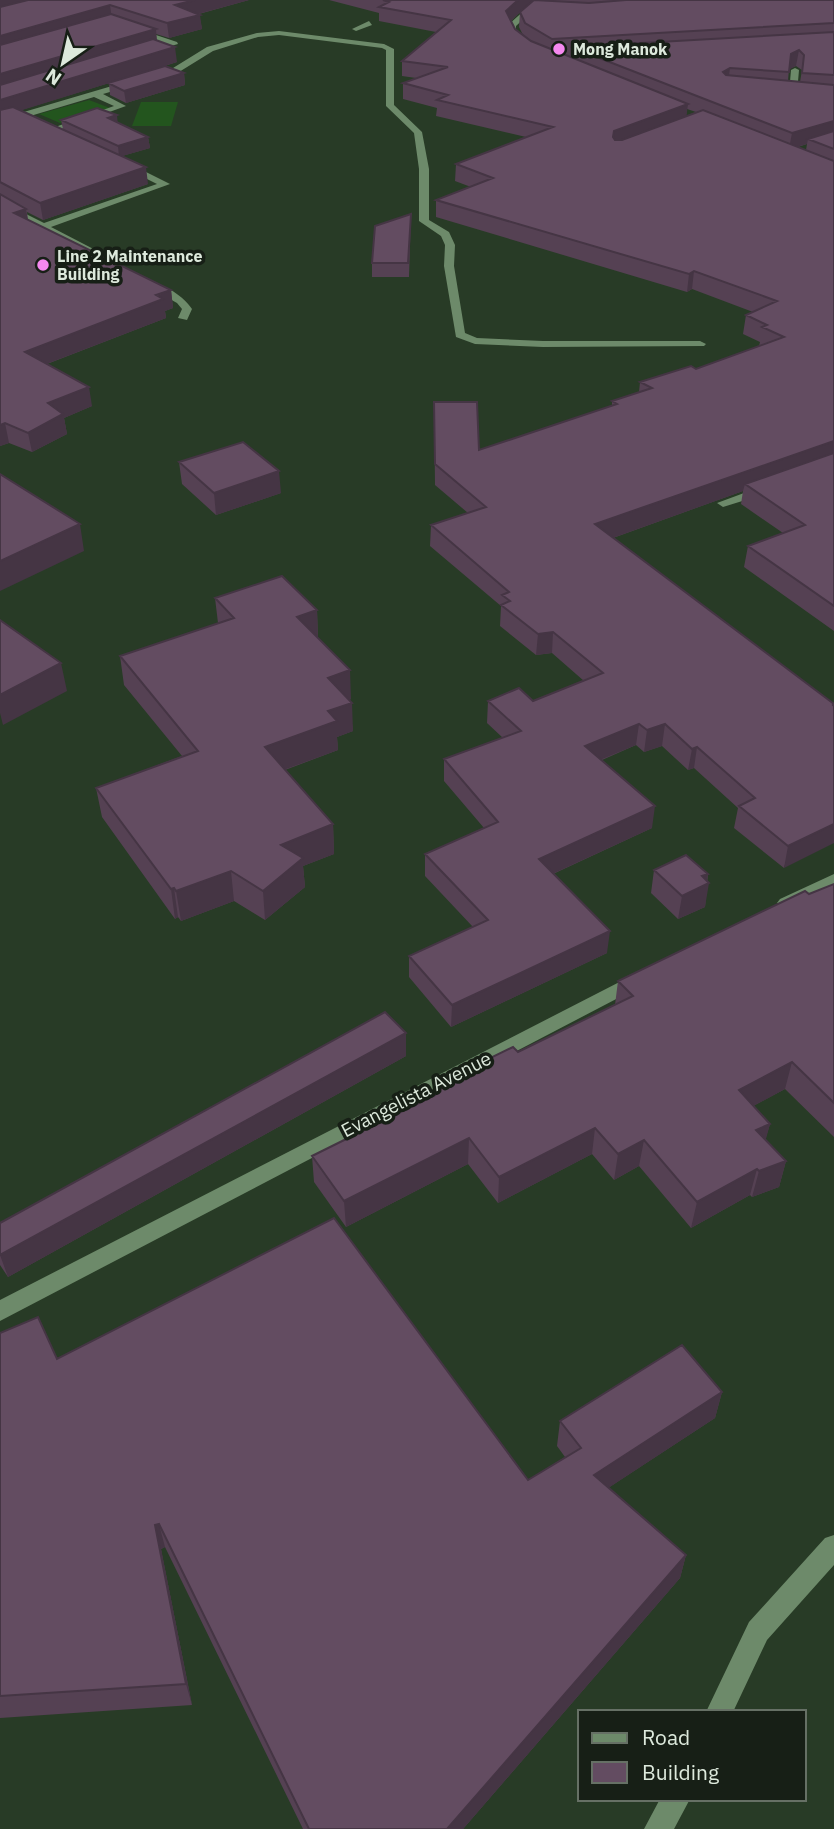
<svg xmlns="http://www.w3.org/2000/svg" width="834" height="1829" font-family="'IBM Plex Sans',sans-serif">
<rect width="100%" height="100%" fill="#283b26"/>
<path fill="#23551e" d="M89 100 110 108 60 123 39 114Z
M141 102H178L171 126H132Z"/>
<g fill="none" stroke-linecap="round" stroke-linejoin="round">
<path fill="#6d8a6a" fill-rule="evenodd" d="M536 0H544L516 26V34L524 44 517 46 508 34V25Z
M369 21 372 25 356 31 352 29Z
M135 28 177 42 178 44 171 46 132 32Z
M279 31 384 44 394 49V105L422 132 429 169V220L449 232 455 245 454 266 465 333 477 338 543 341H700L706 344 704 346 543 347 475 344 456 337 444 266 445 245 441 236 419 221V169L414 133 386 106V50L382 48 279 35 258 37 213 51 179 72 103 94 126 106 51 133 44 131 114 106 94 97 0 125V119L173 68 207 47 257 33Z
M795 68 799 70 797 93 793 96 789 93 791 70Z
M126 162 170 184 51 227 107 256V260H99L0 208V201L44 223 157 184 123 167V163Z
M148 283C164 282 184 297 192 309L187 320 178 318 182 309 177 303 148 287Z
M763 486 769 490 768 493 723 507 717 503Z
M834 874V887L786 909 777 903 780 899Z
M637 973 643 975 646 980 643 985 0 1321V1300Z
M834 1535V1565L767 1640 733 1712H706L749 1622 825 1538Z
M660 1799H690L674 1829H644Z"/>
</g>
<path fill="#554153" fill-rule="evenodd" d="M0 0H249L199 14 202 29 169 38 156 34 157 40 177 62 146 72 184 73 185 85 126 103 110 95 109 83 21 110 63 129 61 120 117 115V122L148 137 150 148 122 156 148 184 43 220 27 212 28 220 171 290 173 308 165 311 166 318 47 364 92 406 64 418 67 434 32 452 9 443 0 446Z
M329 0H834V631L744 567 748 546 783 533 741 504 743 491 613 538 834 704 784 868 734 828 738 808 694 768 688 770 662 746 644 752 636 745 602 760 652 828 553 874 607 953 451 1027 409 977V956L473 927 425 876V854L484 828 444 781V759L503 738 487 723 488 701H533L584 681 552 653 536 655 500 626 501 606 430 546 431 525 468 513 435 485 434 402 479 450 612 406V401L639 392 640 382 696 369 759 346 760 342 743 334 746 315 753 312 692 289 687 292 436 217V200L471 187 455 181 456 164 526 137 436 116 437 108 403 99V83L416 78 402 76V61L436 32 379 21V13ZM520 12 519 27 523 35 515 29 511 21ZM796 66 802 70 800 82 788 81 789 69ZM687 109 696 112 686 116ZM807 144 806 150 798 147Z
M411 214 409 277H372V263Z
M179 462 281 493 216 515 182 484Z
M215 598 317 610 318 638 351 699 349 700 353 731 337 737 338 750 285 770 333 824 334 854 303 866 305 887 265 920 234 901 181 921 178 917 175 919 102 817 96 788 182 756 124 685 120 656 218 623Z
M654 870 708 874 705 907 678 919 651 893Z
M834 884V1137L785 1089 753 1106 770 1124 765 1140 786 1161 779 1187 752 1197 750 1195 691 1228 639 1166 614 1180 592 1154 498 1203 468 1164 346 1227 314 1182 312 1156 433 1096V1092L480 1069V1063L518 1052 615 1005 618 981Z
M406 1033V1056L8 1277 0 1265V1223Z
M0 1333 57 1359 528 1480 565 1457 557 1446 560 1421 722 1392 715 1418 608 1488 686 1555 680 1578 463 1829H303L165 1547 161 1549 192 1705 0 1718Z"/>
<path fill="#453544" d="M0 0H51L0 14Z
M195 0H249L176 20 175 5Z
M518 0H533L505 26 506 11Z
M110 5 112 19 0 52V36Z
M200 15 202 29 169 38 167 23Z
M156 29 157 44 0 90V74Z
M175 47 177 62 0 117V100Z
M799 50 796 66 788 70 791 54Z
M730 68 728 83 723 72Z
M184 73 185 85 126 103 124 91Z
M688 104 686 120 613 148V137L614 131Z
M117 115 118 126 108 118Z
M834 121V136L808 139 807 144 789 149 792 133Z
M148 137 150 148 119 157 118 146Z
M146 167 148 184 43 220 40 203Z
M26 209 29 227 14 213Z
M694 271 692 289 687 292 689 274Z
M171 290 173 308 165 311 166 318 28 371 25 352Z
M89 387 92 406 64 418 67 434 32 452 28 433 48 403Z
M5 423 9 443 0 446V425Z
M834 441V459L745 484 743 491 593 545 595 524Z
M279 471 281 493 216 515 214 493Z
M80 524 84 551 0 591V561Z
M317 610 318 639 297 617Z
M553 632 552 653 536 655 538 634Z
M61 663 67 691 3 725 0 713V695Z
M350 670 351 699 330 707 328 678Z
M352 703 353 731 337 737 338 750 267 776 265 747 328 711Z
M639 724 636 745 583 767 585 746Z
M665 724 662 746 644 752 647 730Z
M697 747 694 768 688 770 692 749Z
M655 806 652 828 537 881 539 859Z
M333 824 334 854 303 866 305 887 265 920 263 891 281 845Z
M834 824V843L784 868 788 846Z
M231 871 234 901 181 921 176 891Z
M708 874 706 885 709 883 705 907 678 919 682 896 702 876Z
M174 888 178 917 175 919 171 889Z
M610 931 607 953 451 1027 452 1005Z
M406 1033V1056L8 1277 0 1255Z
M792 1062 785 1089 733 1117 739 1090Z
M770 1124 763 1150 756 1130Z
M595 1128 592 1154 498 1203 499 1177Z
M469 1138 468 1164 346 1227 344 1201Z
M644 1140 639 1166 614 1180 618 1154Z
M786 1161 779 1187 752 1197 759 1171Z
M757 1169 750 1195 691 1228 697 1202Z
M722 1392 715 1418 590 1500 594 1475Z
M159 1524 165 1547 161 1549 192 1705 186 1684 155 1525Z
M686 1555 680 1578 463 1829H447Z"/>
<path fill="#634c61" stroke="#453544" stroke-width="2" d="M28 0H195L175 5 200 15 167 23 110 5 0 36V7Z
M383 0H518L506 11 515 29 531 41 688 104 614 131 613 137 615 140H622L703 110 834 161V441L595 524 834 704 833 705 834 706V824L788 846 739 806 755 798 697 747 692 749 665 724 647 730 639 724 585 746 655 806 539 859 610 931 452 1005 409 956 488 920 425 854 498 822 444 759 521 731 488 701 519 688 533 701 603 673 553 632 538 634 501 605 510 601 502 595 509 592 431 525 486 507 435 464 434 402H477L479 450 617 404 612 401 652 388 640 382 691 366 696 369 784 337 762 327 767 325 746 315 777 301 694 271 689 274 436 200 493 178 456 164 553 127 437 100 448 95 403 83 448 67 402 61 451 20 379 7 389 2Z
M534 0 589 3 626 0H834V23L552 39 525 23 520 12Z
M111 14 156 29 0 74V45Z
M834 32V75L802 73 804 55 799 50 791 54 789 72 730 68 723 72 726 75 834 85V121L792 133 571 47Z
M153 39 175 47 0 100V85Z
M165 66 184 73 124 91 108 83Z
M13 107 146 167 40 203 0 182V110Z
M97 108 117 115 108 118 148 137 118 146 61 120Z
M834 131V149L808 139Z
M0 194 26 209 14 213 171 290 156 295 163 299 25 352 89 387 48 403 63 414 28 433 5 423 0 425Z
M411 214 408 263H372L375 226Z
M243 442 279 471 214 493 179 462Z
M834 453V606L748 546 805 525 745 484Z
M0 474 80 524 0 561Z
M282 576 317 610 297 617 350 670 328 678 352 703 328 711 337 721 265 747 333 824 281 845 303 858 263 891 231 871 176 891 174 888 171 889 96 788 198 751 120 656 234 618 215 598Z
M0 620 61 663 0 695Z
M686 855 708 874 702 876 709 883 682 896 654 870Z
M834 884V1103L792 1062 739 1090 770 1124 756 1130 786 1161 759 1171 757 1169 697 1202 644 1140 618 1154 595 1128 499 1177 469 1138 344 1201 312 1156 435 1095 433 1092 484 1067 480 1063 513 1047 518 1052 633 996 618 981 805 891 809 894Z
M385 1012 406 1033 0 1255V1223Z
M334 1218 528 1480 581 1448 560 1421 682 1345 722 1392 594 1475 686 1555 447 1829H309L159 1524 155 1525 186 1684 0 1696V1333L38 1317 57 1359Z"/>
<g fill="#f589ef" stroke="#171f16" stroke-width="2.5">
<circle cx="559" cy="49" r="7"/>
<circle cx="43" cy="265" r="7"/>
</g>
<g text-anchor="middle" stroke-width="7" stroke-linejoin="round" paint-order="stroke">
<g font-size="16" font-weight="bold" fill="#dde9dc" stroke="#171f16" text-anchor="start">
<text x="573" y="55">Mong Manok</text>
<text x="57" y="262">Line 2 Maintenance<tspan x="57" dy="18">Building</tspan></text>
</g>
<g font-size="19" fill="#dde9dc" stroke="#171f16">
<text transform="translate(416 1094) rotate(-27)" y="7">Evangelista Avenue</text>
</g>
</g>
<rect x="578" y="1710" width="228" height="91" fill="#171f16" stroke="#667065" stroke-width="2"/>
<rect x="592" y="1733" width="35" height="10" fill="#6d8a6a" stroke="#667065" stroke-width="2"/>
<text x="642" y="1745" font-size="21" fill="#dde9dc">Road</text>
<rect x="592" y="1762" width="35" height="21" fill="#634c61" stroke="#667065" stroke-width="2"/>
<text x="642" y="1780" font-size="21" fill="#dde9dc">Building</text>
<g transform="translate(63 63) rotate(214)" stroke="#171f16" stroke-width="5" paint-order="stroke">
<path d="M0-5L12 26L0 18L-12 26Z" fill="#dde9dc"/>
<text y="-10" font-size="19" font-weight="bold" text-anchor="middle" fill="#dde9dc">N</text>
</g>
</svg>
